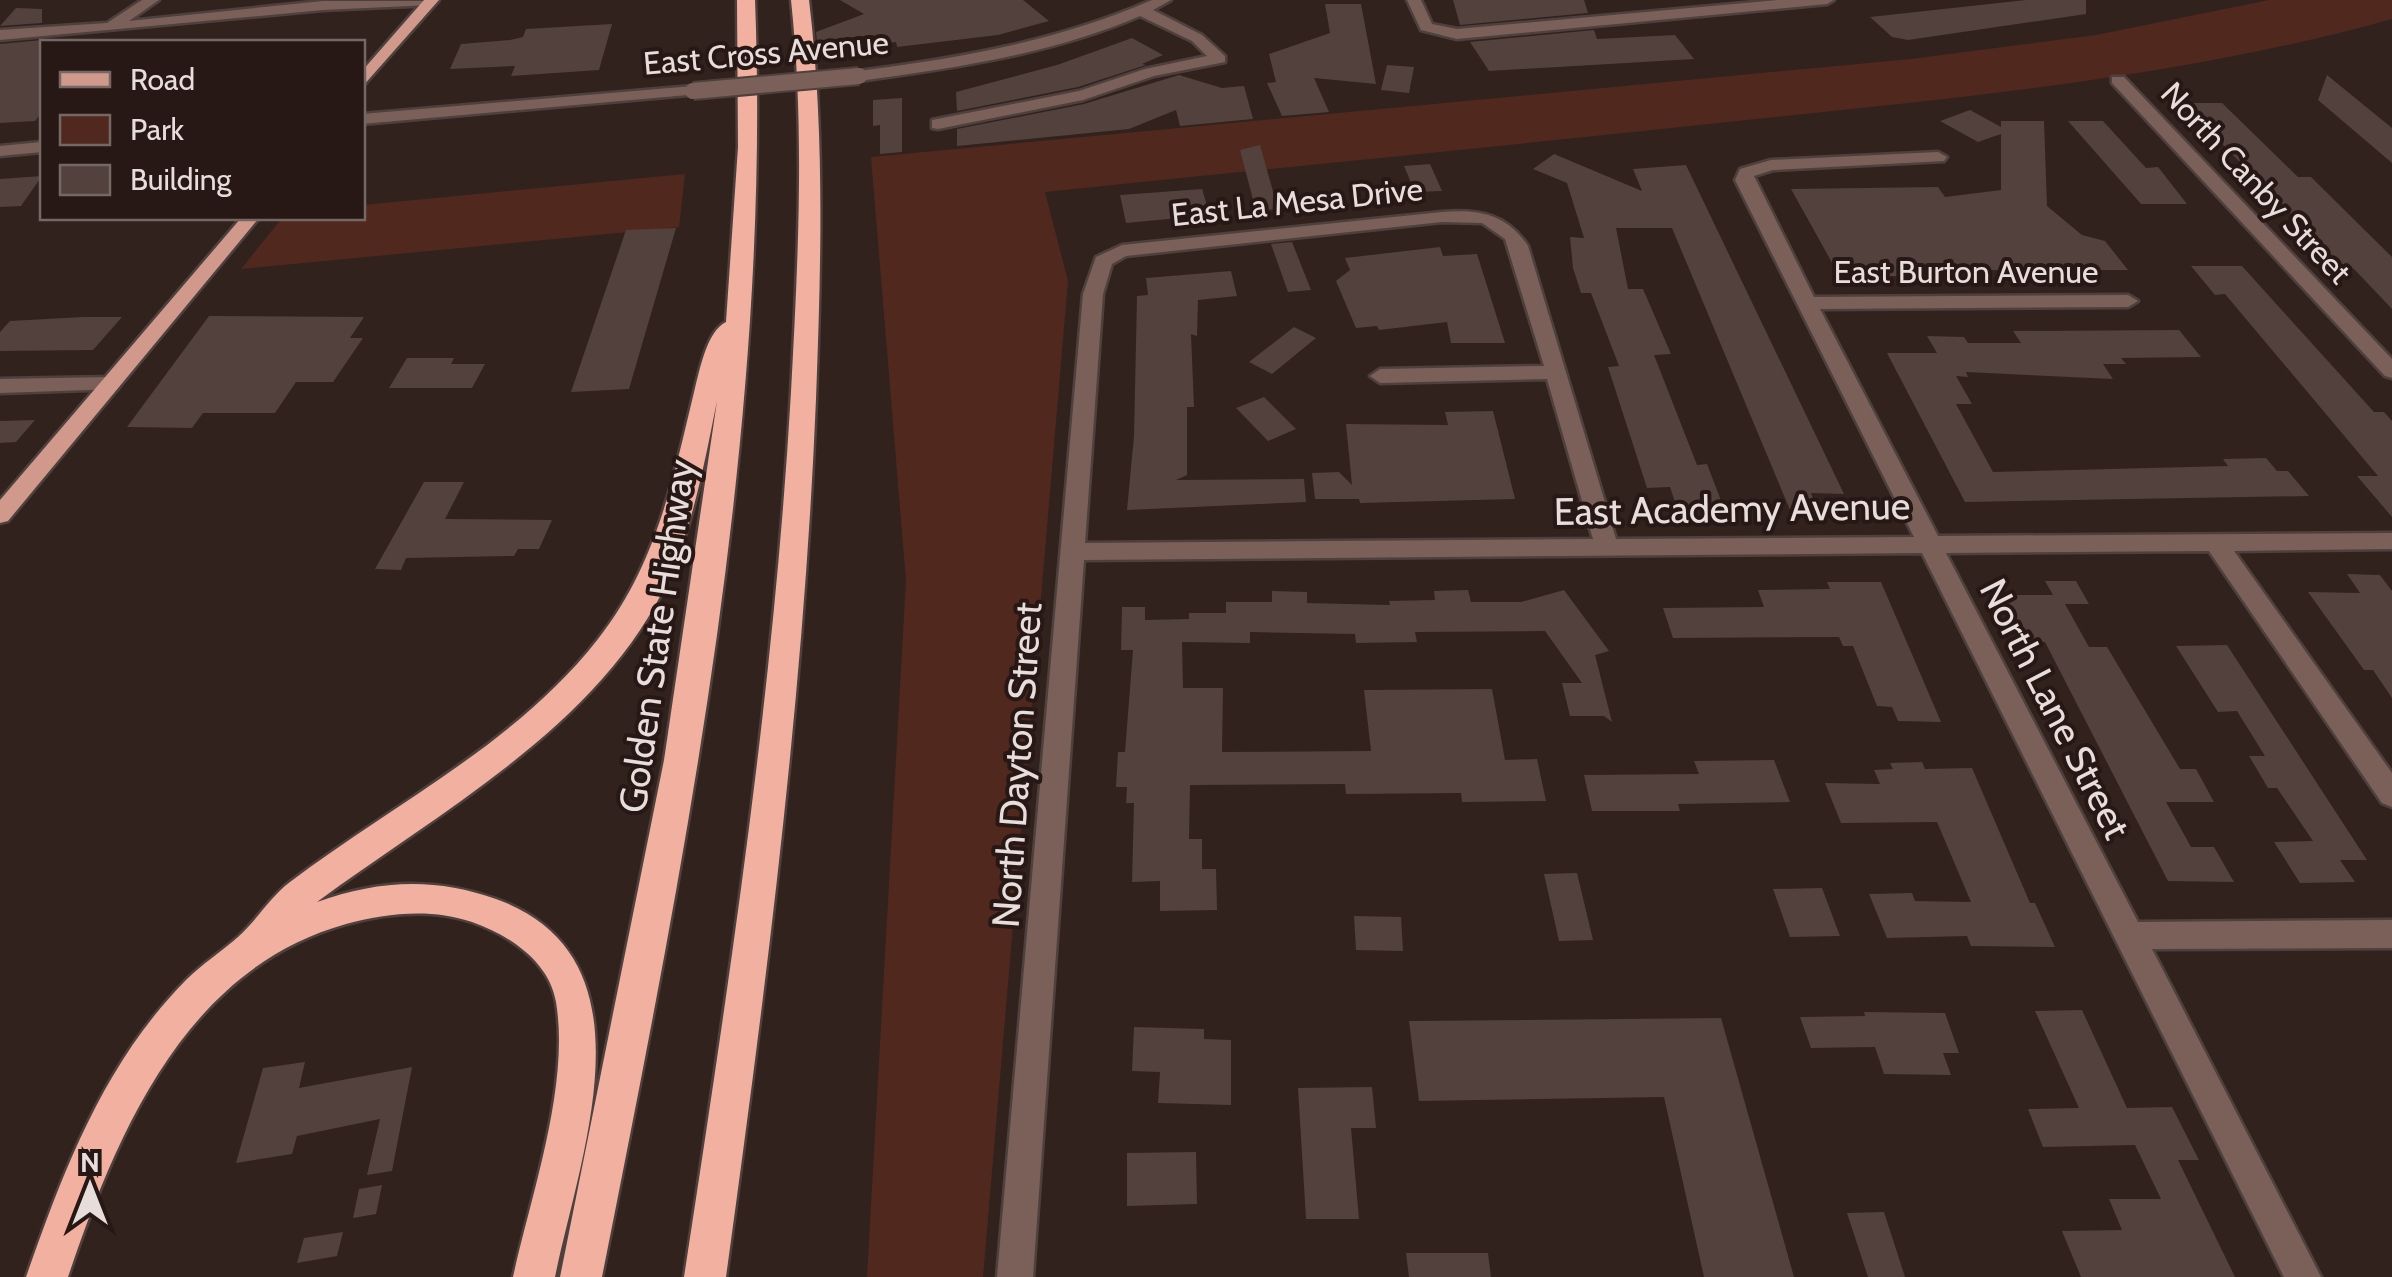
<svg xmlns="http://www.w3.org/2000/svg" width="2392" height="1277" font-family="Cabin,sans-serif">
<rect width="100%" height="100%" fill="#31221e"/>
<path fill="#51281e" d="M2269 0H2392V19C2187 76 1977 96 1766 118 1526 144 1285 167 1045 192L1068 281 983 1277H867L906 580 871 157 1911 59 2096 35Z
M685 174 679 227 241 269 282 218H362L363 205Z"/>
<path fill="#52413d" d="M840 0H1023L1049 21 998 35 897 47 896 42 876 44 874 35 817 41 816 32 864 14Z
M1453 0H1584L1588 13 1460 25Z
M2026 0H2086V14L1908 40 1892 37 1870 17Z
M1325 4H1361L1376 84 1314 78 1329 112 1282 116 1267 83 1276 82 1269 54 1330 33Z
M16 8 42 9V23L0 26Z
M612 24 599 70 511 76 515 66 450 69 461 44 510 40 523 37 526 29Z
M1594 30 1597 39 1675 35 1694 59 1489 71 1470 42Z
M1132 38 1163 55 1142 64 1146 65 1078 87 957 111 956 92 1057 65Z
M42 40V112L35 121 0 123V44Z
M1387 65 1414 67 1409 93 1381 90Z
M1179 75 1222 88 1244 86 1253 119 1180 126 1176 110 1129 129 957 146V129L1084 104Z
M2327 75 2392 128V163L2318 100Z
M902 98V152L880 154V125L873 126V100Z
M2182 103H2222L2298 177H2311L2392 257V309L2354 269H2345Z
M1970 110 2001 127V121H2044L2047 206 2082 235 2105 241 2128 270H1900L1903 276 1840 277 1791 189 1938 187 1945 197 2001 190V134L1978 142 1940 121Z
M2068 121H2103L2146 168 2158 167 2187 204H2141Z
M1260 145 1278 209 1256 211 1240 150Z
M1554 154 1642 191 1633 169 1686 165 1844 494 1811 493 1818 511 1790 510 1672 228H1616L1628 289H1643L1671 354 1654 355 1697 465 1707 464 1725 511H1678L1670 487 1647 488 1608 367 1619 366 1591 293H1581L1573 268 1570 237 1584 238 1567 183 1533 169Z
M1430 164 1442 191 1415 192 1404 166Z
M42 176 21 206 0 207V179Z
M1202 189 1210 215 1126 223 1120 195Z
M676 228 629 389 571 392 626 230Z
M1292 242 1311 290 1288 292 1271 244Z
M1440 247 1443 256 1477 254 1505 343H1451L1447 322 1379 330 1377 326 1356 328 1336 281 1350 270 1345 258Z
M2191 266H2242L2374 412H2384L2392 421V517L2357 476H2378L2225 294 2215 295Z
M1231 271 1237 296 1198 300 1197 336 1191 334 1194 407H1187V475L1176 480 1304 479 1306 502 1127 510 1134 436 1137 296 1148 295 1146 278Z
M209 316 364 317 350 338H363L333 382H296L275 413H203L192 428 127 427Z
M83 317H122L93 350 0 351V332L10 321Z
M1294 327 1316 338 1272 374 1249 362Z
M2179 330 2201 357 2121 358 2126 364H2103L2113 379 1966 372 1968 377 1956 376 1972 404H1956L1993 472 2228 466 2223 459 2266 458 2277 471H2288L2309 496 1965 502 1887 353H1937L1927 336 1964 337 1968 343H2021L2013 331Z
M407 358H454L451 364H485L472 388H389Z
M1264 397 1296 429 1268 441 1236 408Z
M1493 411 1515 499 1360 503 1359 499H1315L1312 473 1339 472 1352 485 1346 424 1448 425 1445 412Z
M35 420 16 442 0 443V421Z
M424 482H464L445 519 552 520 539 549H518L514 556 406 558 401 570 375 569Z
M2347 574 2380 575 2392 591V698L2373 670H2364L2308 592 2360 593Z
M2045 581H2076L2089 604H2065L2089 647H2107L2180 769H2196L2214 802H2166L2191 847H2214L2234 882 2168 881 2045 642H2028L2003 595H2053Z
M1827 582H1881L1941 722 1898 721 1892 707 1877 706 1853 646H1843L1839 637 1673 638 1663 608 1764 607 1758 590 1830 589Z
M1468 590 1471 602H1521L1564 590 1609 651 1595 655 1612 722 1604 716H1570L1562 683H1582L1545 631 1415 632 1417 642 1356 643 1355 634 1250 632V643L1182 642 1183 688H1223L1222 752 1371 751 1364 690 1492 689 1505 760 1537 759 1546 801 1462 802 1461 793 1346 794 1345 784 1190 785 1189 839H1202V869H1216L1217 910 1160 911V881L1132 882 1134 803H1126L1127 787H1116L1118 752H1125L1133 650H1121L1122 607H1145V620L1189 619V613H1226V602H1272V591L1307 592V603L1390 605 1389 601 1435 600 1434 591Z
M2227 645 2367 860H2340L2355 882 2300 883 2274 842 2313 841 2277 788H2268L2249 756H2265L2237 711 2218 712 2176 646Z
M1774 760 1790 802 1678 804 1680 811H1592L1584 775 1699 774 1694 761Z
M1922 762 1925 769 1972 768 2030 903H2035L2055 947 1971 946 1967 936 1887 938 1869 894 1912 893 1915 901 1971 902 1937 822 1841 823 1825 783 1880 784 1874 770 1893 769 1890 763Z
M1577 873 1593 940 1559 941 1544 874Z
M1822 888 1840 936 1790 937 1773 889Z
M1354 916 1401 917 1403 951 1356 950Z
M2082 1010 2127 1108 2172 1107 2199 1160H2178L2235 1277H2081L2062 1231 2122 1230 2109 1199H2161L2135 1145 2043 1147 2028 1109 2079 1108 2035 1011Z
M1864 1012 1945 1013 1959 1053H1943L1951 1075 1884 1074 1875 1047 1811 1048 1800 1017 1865 1016Z
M1721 1018 1794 1277H1704L1664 1097 1419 1101 1409 1021Z
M1134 1027 1204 1029V1039L1231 1040V1105L1158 1103 1160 1072 1132 1071Z
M305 1062 299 1088 412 1067 392 1171 367 1175 380 1119 297 1136 292 1154 236 1163 263 1068Z
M1372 1087 1376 1128H1351L1359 1219H1306L1298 1088Z
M1196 1152 1197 1204 1127 1206V1153Z
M382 1185 376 1214 353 1218 359 1189Z
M1884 1212 1905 1277H1868L1847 1213Z
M343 1232 337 1256 297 1263 304 1238Z
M1406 1253H1488L1491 1277H1409Z"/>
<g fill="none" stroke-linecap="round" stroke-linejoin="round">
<g stroke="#4e403c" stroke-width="5">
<path id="minor" d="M142 0H159L129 21 323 1H438L431 5 323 10 0 40V30L107 23Z
M1152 0H1171L1153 10 1202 35 1225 56V62L1154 76 1083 100 938 129 932 128V120L1079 91 1145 69 1207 56 1192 41 1140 16C1052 54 954 68 859 81L851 76 859 71C960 58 1058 41 1152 0Z
M1407 0H1421L1432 24 1457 29 1778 0H1834L1827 4 1457 39 1421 30Z
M2112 77H2124L2392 359V378L2385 376 2112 83Z
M693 86 701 91 699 94 362 124V114Z
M42 142V152L0 156V146Z
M1938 152 1947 157 1944 161 1773 170 1754 176 1814 297 2128 295 2138 301 2128 307 1820 309 1938 536 2392 533V549L2234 551 2392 773V807L2382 803 2209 551 1946 553 2138 922 2392 920V948L2152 949 2321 1277H2284L1922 553 1084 560 1033 1277H997L1083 294 1096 257 1122 245 1442 212C1479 209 1507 214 1528 246L1616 539 1914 537 1735 180 1740 169 1771 160ZM1442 222 1482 223 1505 239 1544 366 1380 369 1370 376 1380 383 1547 379 1593 539 1085 543 1103 294 1112 264 1126 256Z
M111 377 118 379V389L0 393V379Z"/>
</g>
<g stroke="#4e403c" stroke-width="5">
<path id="major" d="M424 0H439L362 87V71Z
M241 218H259L8 521 0 523V500Z"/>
</g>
<g stroke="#4e403c" stroke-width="5">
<path id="highway" d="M737 0H755C772 429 685 858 602 1277H560L664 760 717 401C705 460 694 521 670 576 604 724 441 810 317 902 378 880 435 877 496 899 658 957 580 1154 555 1277H513C531 1195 570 1086 556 1002 549 961 509 935 472 922 431 908 386 913 346 924 185 969 117 1133 68 1277H26C64 1169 104 1063 186 980 202 964 221 952 238 937 257 920 270 897 290 882 393 804 517 743 598 639 657 564 673 479 695 388 700 369 707 331 726 322L738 147Z
M791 0H809C825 133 821 266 816 399 804 693 766 986 726 1277H684C729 983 774 689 791 392 798 261 805 131 791 0Z"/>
</g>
<use href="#minor" fill="#7b6059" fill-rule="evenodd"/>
<use href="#major" fill="#d0998c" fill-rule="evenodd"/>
<use href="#highway" fill="#f2b0a0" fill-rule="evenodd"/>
<g stroke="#4e403c" stroke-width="20" stroke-linecap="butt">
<path id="minor-bridge" d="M693 91 859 76"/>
</g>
<use href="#minor-bridge" stroke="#7b6059" stroke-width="16"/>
</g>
<g text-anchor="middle" stroke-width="8" stroke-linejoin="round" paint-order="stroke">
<g font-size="32" fill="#e7ddda" stroke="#271815">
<text transform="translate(766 53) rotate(-5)" y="11">East Cross Avenue</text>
<text transform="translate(2256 183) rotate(47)" y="11">North Canby Street</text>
<text transform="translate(1297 202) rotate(-6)" y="11">East La Mesa Drive</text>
<text x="1966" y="283">East Burton Avenue</text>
</g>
<g font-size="38" fill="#e7ddda" stroke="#271815">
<text transform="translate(1732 509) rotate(-1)" y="13">East Academy Avenue</text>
<text transform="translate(657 636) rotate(-82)" y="13">Golden State Highway</text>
<text transform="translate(2055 709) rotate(63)" y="13">North Lane Street</text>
<text transform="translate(1017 765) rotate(-86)" y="13">North Dayton Street</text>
</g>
</g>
<rect x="40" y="40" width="325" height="180" fill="#271815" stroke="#746764" stroke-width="2.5"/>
<rect x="60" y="72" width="50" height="15" fill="#d0998c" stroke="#746764" stroke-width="2.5"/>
<text x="130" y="90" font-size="30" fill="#e7ddda">Road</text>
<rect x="60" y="115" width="50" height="30" fill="#51281e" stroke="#746764" stroke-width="2.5"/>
<text x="130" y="140" font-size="30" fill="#e7ddda">Park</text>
<rect x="60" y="165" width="50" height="30" fill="#52413d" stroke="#746764" stroke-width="2.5"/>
<text x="130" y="190" font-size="30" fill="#e7ddda">Building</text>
<g transform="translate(90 1187)" stroke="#271815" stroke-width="8" paint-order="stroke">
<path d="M0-8L18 38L0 25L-18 38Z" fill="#e7ddda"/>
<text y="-15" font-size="28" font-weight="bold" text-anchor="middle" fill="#e7ddda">N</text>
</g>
</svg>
